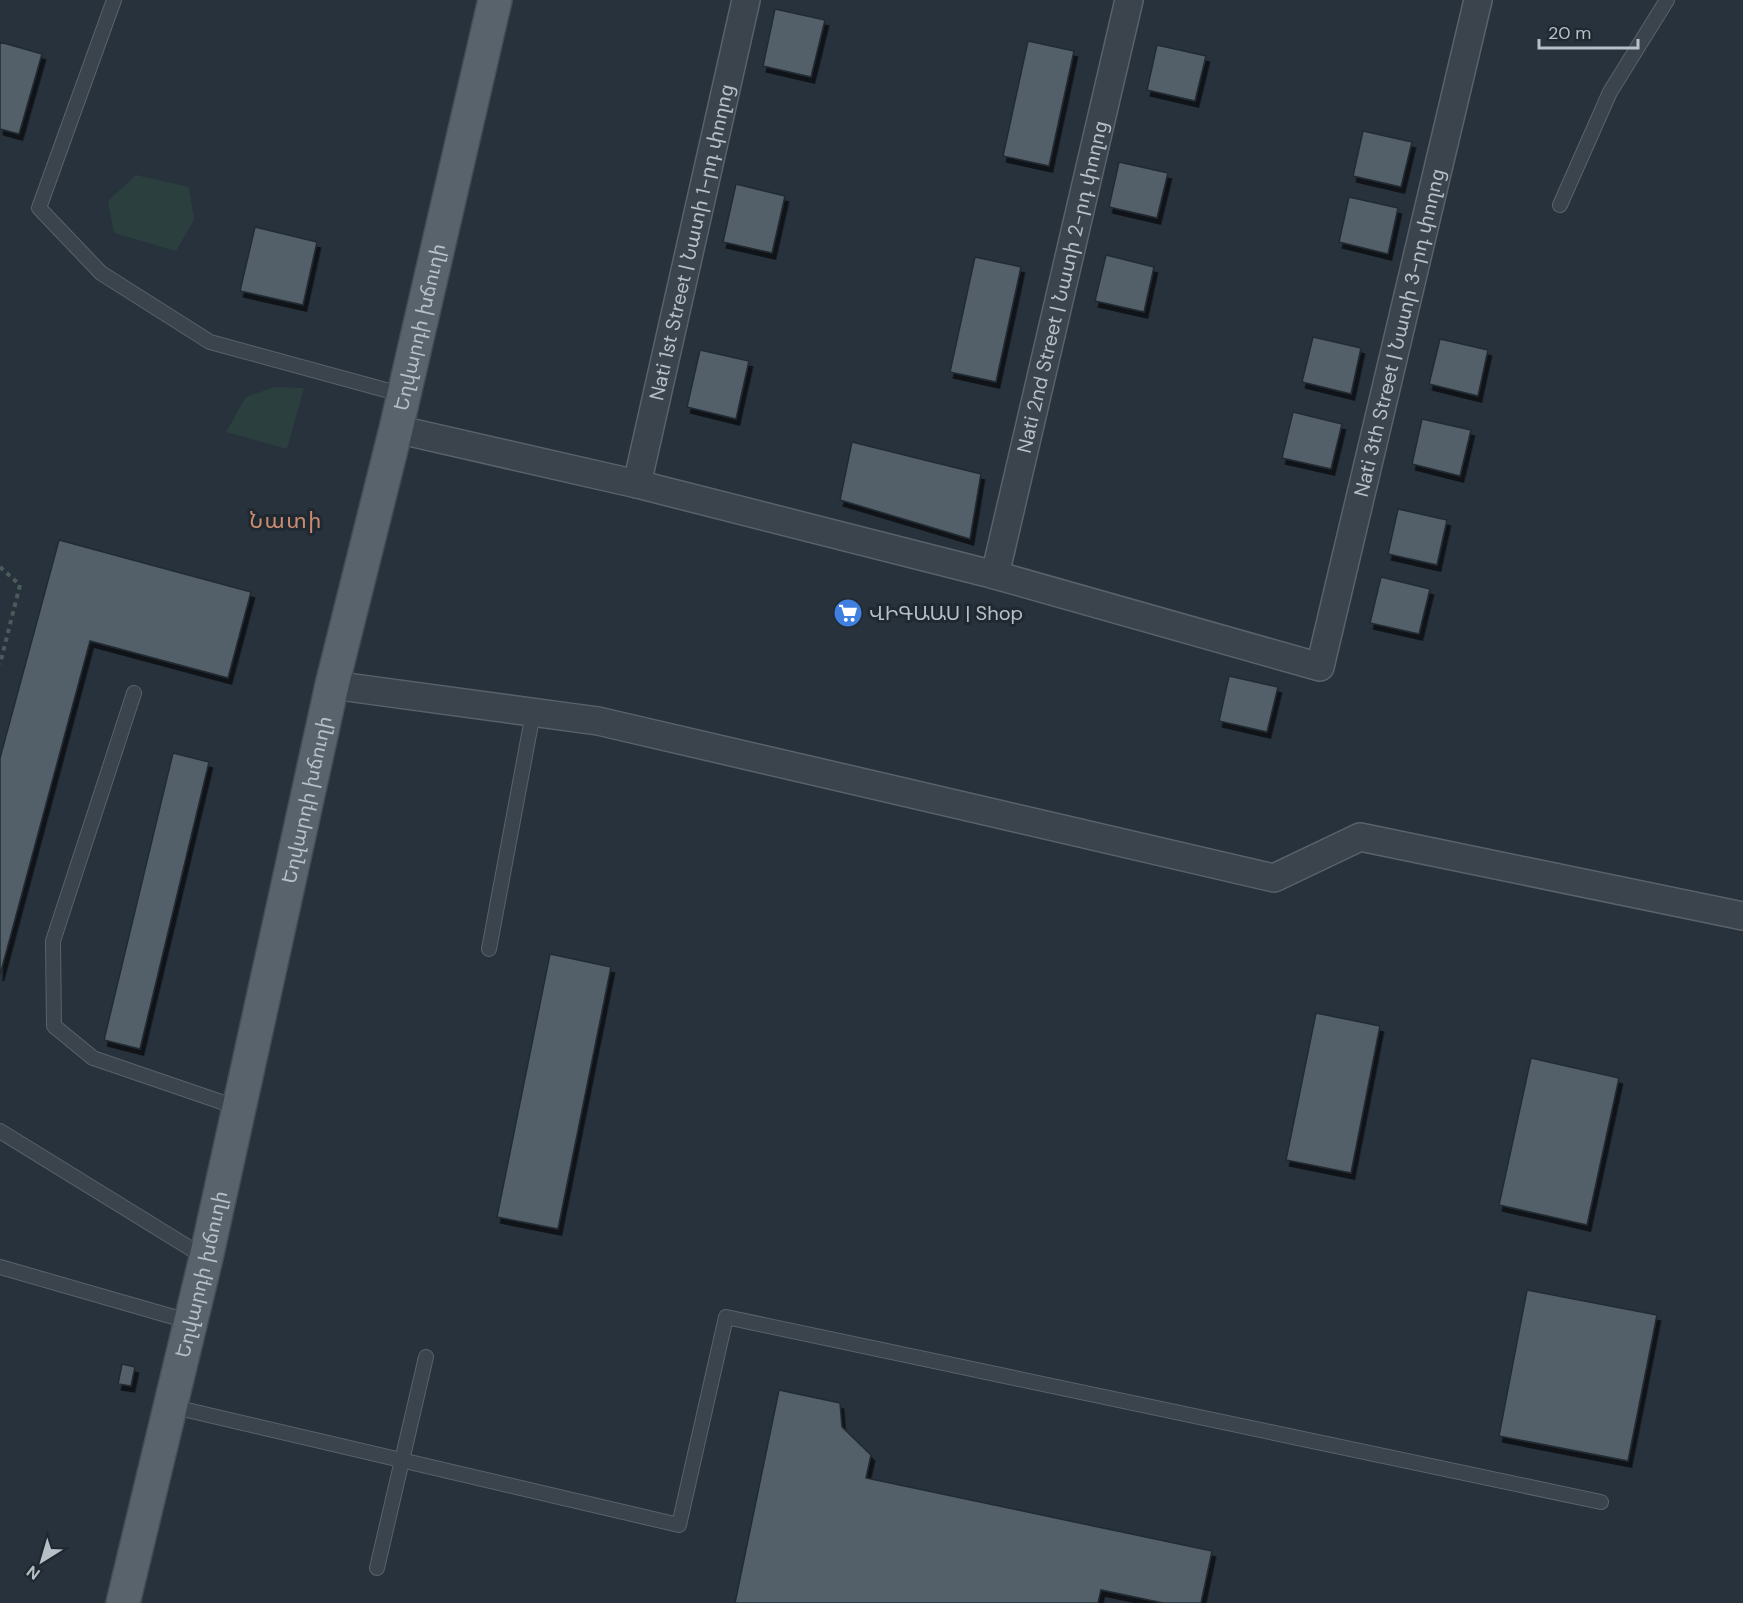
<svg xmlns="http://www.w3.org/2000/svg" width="1743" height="1603" font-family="'DM Sans','Noto Sans Armenian',sans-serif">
<defs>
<filter id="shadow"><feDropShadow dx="3.5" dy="6" stdDeviation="0" flood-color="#0009"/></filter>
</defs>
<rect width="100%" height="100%" fill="#27323c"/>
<path fill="#2a3f3e" d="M136 175 189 187 194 220 176 251 114 233 108 201Z
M274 387 304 388 287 449 226 432 246 397Z"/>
<path fill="#535f69" stroke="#222b33" stroke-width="1.5" filter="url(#shadow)" d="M775 9 825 20 811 77 763 66Z
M1028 41 1074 51 1049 166 1003 156Z
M0 42 42 54 19 134 0 129Z
M1157 45 1206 56 1195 101 1147 90Z
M1363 131 1412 142 1401 187 1353 176Z
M1119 162 1168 173 1157 218 1109 207Z
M736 184 785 196 772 253 723 242Z
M1349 197 1398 208 1388 254 1339 242Z
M255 227 317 242 303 305 240 291Z
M1106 255 1154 267 1144 312 1095 301Z
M975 257 1021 267 996 382 950 372Z
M1313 337 1361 348 1351 394 1302 382Z
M1440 339 1488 350 1478 396 1429 384Z
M700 350 749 361 736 419 687 407Z
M1293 412 1342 424 1331 469 1282 458Z
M1422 419 1471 430 1460 476 1412 464Z
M852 442 981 474 970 539 840 500Z
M1398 509 1447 520 1437 565 1388 554Z
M59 540 251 592 228 678 90 641 0 975V758Z
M1381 577 1430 589 1419 634 1370 623Z
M1229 676 1278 687 1267 732 1219 721Z
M173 753 209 762 140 1049 104 1040Z
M550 954 611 967 558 1229 497 1217Z
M1316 1013 1380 1026 1351 1173 1286 1160Z
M1531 1058 1619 1078 1587 1225 1499 1205Z
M1527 1290 1657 1315 1628 1461 1499 1436Z
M122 1364 135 1367 131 1386 118 1384Z
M779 1390 840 1403 842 1427 871 1455 866 1478 1212 1551 1201 1603H1163L1101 1590 1098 1603H735Z"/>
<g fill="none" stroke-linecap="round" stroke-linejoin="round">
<g stroke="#59626a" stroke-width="16">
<path id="service" d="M114 0 39 208 101 273 210 342 404 395
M1560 205 1610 92 1667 0
M134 693 53 941 54 1026 93 1058 239 1108
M489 949 533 713
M0 1131 206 1258
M0 1267 191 1322
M170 1406 679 1525 726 1317 1601 1502
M377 1568 426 1357"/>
</g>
<g stroke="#59626a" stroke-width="30">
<g id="minor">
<path id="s1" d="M396 429 637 484 995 575 1320 667 1478 0"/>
<path id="s2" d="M637 484 746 0"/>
<path id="s3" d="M995 575 1129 0"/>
<path d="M332 685 598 721 1274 878 1360 837 1743 916"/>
</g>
</g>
<g stroke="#444d55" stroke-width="36">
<g id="primary">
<path id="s4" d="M123 1603 206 1258 332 685 396 429 495 0"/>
</g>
</g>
<path stroke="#495b5b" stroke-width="4" stroke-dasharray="4.5 4.5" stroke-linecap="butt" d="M0 567 20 585 0 664"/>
<use href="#service" stroke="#3b444c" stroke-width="14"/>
<use href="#minor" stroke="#3b444c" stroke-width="27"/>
<use href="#primary" stroke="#59636c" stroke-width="33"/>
</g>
<defs>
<g id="supermarket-disc" transform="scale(1.5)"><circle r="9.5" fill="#3f7fe0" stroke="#202931"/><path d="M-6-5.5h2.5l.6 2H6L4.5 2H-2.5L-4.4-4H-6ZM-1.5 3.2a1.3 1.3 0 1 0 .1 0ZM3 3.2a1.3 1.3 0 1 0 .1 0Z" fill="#fff"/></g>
</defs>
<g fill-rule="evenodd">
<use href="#supermarket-disc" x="848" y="613"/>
</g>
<g text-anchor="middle" stroke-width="6" stroke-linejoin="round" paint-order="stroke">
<g font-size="20" fill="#b7bfc7" stroke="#202931">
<text dy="7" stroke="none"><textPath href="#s2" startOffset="248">Nati 1st Street | Նատի 1-րդ փողոց</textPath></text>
<text dy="7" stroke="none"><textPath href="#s3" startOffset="296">Nati 2nd Street | Նատի 2-րդ փողոց</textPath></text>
<text dy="7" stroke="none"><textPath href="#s4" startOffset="1310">Եղվարդի խճուղի</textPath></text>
<text dy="7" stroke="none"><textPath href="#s1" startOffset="1298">Nati 3th Street | Նատի 3-րդ փողոց</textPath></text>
<text dy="7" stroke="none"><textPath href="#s4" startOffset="824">Եղվարդի խճուղի</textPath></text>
<text dy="7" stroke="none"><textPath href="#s4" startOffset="338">Եղվարդի խճուղի</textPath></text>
</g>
<g font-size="20" fill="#b7bfc7" stroke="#202931" text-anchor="start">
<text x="869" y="620">ՎԻԳԱԱՍ | Shop</text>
</g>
<g font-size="22" letter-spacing="1.5" fill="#ca8c6f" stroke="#202931">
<text x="286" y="528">Նատի</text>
</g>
</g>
<g transform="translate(42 1561) rotate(217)" stroke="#202931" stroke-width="4.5" paint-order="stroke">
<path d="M0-4.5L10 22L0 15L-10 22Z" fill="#b7bfc7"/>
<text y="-9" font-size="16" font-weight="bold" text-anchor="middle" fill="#b7bfc7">N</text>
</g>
<path d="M1539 39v9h99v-9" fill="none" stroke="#b7bfc7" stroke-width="3"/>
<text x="1548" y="39" font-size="18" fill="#b7bfc7" stroke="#202931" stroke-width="4.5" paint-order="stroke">20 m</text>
</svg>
